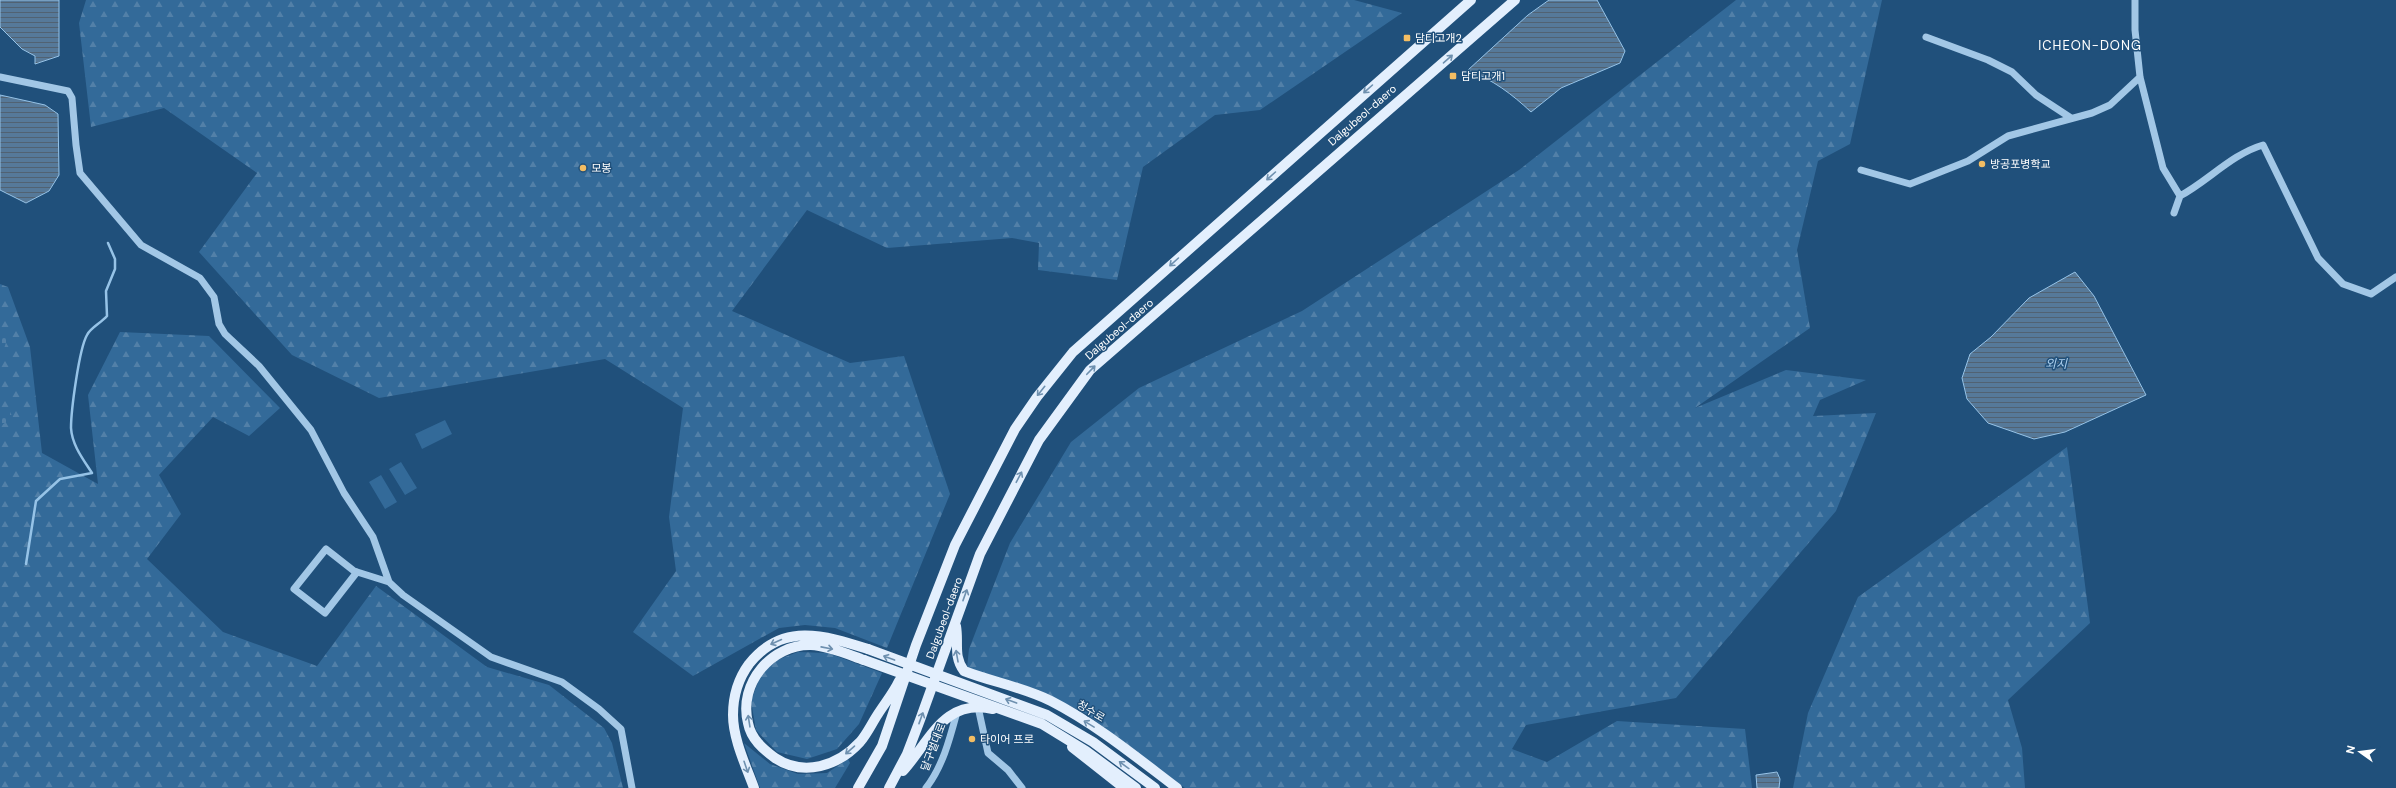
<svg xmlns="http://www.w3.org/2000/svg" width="2396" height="788" font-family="'DM Sans','Noto Sans KR',sans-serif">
<defs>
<pattern id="forest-firs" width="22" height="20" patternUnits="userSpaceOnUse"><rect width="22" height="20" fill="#336a99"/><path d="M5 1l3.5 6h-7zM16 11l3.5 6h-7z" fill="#5280a8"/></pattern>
<pattern id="cemetery-stones" width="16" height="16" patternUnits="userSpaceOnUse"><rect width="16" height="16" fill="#336a99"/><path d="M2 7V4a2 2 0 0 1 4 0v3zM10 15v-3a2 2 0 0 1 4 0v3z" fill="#5280a8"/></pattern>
<pattern id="water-rules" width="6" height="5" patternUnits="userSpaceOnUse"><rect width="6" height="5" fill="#567999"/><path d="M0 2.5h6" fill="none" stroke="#516272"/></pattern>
</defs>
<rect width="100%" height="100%" fill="#20507b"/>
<path fill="#336a99" d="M445 420 452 434 422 449 415 434Z
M401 462 417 488 405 495 389 469Z
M381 475 397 502 385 509 369 482Z"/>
<path fill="url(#forest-firs)" d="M86 0H1354L1402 13 1260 110 1215 115 1143 167 1117 280 1038 270 1039 243 1012 238 887 248 807 210 732 311 850 363 904 356 950 494 887 648 835 628 805 625 779 628 693 676 633 632 676 571 669 517 683 408 605 359 379 398 292 355 199 252 257 173 164 108 91 127 79 23Z
M1736 0H1882L1850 144 1818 161 1797 250 1810 328 1695 408 1786 370 1866 380 1820 400 1813 416 1876 413 1836 511 1676 698 1526 725 1512 749 1547 762 1617 721 1745 729 1752 788H1185L1086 714 1039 690 967 668 969 649 1010 543 1071 442 1139 388 1302 311 1519 170Z
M0 284 8 287 30 347 42 453 98 484 88 395 120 332 209 336 280 408 249 436 213 417 159 475 181 514 147 559 223 632 317 666 376 586 487 667 549 685 604 728 612 743 623 788H0Z
M2067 447 2090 623 2008 700 2022 748 2025 788H1793L1808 713 1858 597Z
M798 652 828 653 882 673 859 724 837 749 807 759 777 752 756 730 751 701 761 674 777 660Z
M744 743 770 764 798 774 827 773 848 759 850 763 835 788H760Z"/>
<path fill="url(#cemetery-stones)" d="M0 331 8 336 3 352 0 354Z
M0 409 9 410 13 418 0 426Z"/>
<path fill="url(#water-rules)" stroke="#96c3e7" d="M0 0H59V56L35 64V56L22 49 0 27Z
M1549 0H1597L1625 51 1620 63 1561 88 1531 112C1512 94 1493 80 1468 70L1528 15Z
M0 95 45 105 58 114 59 175 49 191 26 203 0 190Z
M2075 272 2094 296 2146 395 2065 432 2034 439 1988 423 1967 399 1962 378 1970 354 1991 337 2029 298Z
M1777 772 1780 779 1779 788H1757L1756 775Z"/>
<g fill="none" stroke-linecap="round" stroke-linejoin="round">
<path stroke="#96c3e7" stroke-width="2.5" d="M26 564 36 501 60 479 92 473C83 459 72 445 71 428 71 411 79 349 87 335 90 328 101 323 107 316L106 291 115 269V259L108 243"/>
<path stroke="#a2c7e6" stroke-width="7" d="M2135 0V30L2140 77 2163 168 2180 196 2174 213
M1926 37 1988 60 2012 72 2036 95 2071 118
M0 77 68 91 72 98 76 145 80 173 141 245 200 278 214 297 219 324 225 334 259 366 311 430 344 493 373 537 389 582 403 595 491 657 562 682 599 709 621 729 632 788
M1861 170 1910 184 1968 161 2008 136 2092 113 2110 105 2140 77
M2180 196C2208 181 2232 154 2263 145L2318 258 2343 284 2371 294 2396 277
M357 572 325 613 294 589 326 549 354 571 389 582
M978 707 988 753 1008 770 1022 788
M926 788C943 766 950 738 957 712"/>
<path stroke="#e3effd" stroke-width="10" d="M956 626C959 643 953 656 964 671 992 682 1023 687 1051 701 1096 724 1136 757 1177 788
M864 660C847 654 829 646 811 645 772 644 738 683 748 723 751 739 763 749 775 758 804 777 838 766 860 742 867 734 872 723 878 714 885 703 894 692 899 681
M1072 747 1124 788
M903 771C930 741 944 698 993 709
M754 788C746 766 733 739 733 715 733 697 738 679 749 664 782 622 824 635 868 649
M858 788 882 746 916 645 955 545 1015 429 1037 397 1073 352 1471 0
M889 788 907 754 920 720 980 554 1039 440 1090 370 1515 0"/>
<path stroke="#e3effd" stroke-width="10" d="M868 649 1047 715 1093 742 1155 788
M864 660 1042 724 1086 751 1136 788"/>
</g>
<defs><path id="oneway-shaft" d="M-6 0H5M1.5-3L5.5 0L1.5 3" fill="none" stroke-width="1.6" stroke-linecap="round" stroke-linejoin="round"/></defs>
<g stroke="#6e90af">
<use href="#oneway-shaft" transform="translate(1448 59) rotate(-41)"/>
<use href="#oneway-shaft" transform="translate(1368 89) rotate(138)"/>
<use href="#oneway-shaft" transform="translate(1271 176) rotate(138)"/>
<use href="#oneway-shaft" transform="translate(1174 262) rotate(138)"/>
<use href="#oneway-shaft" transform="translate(1091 370) rotate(-46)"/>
<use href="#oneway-shaft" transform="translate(1041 391) rotate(129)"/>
<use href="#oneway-shaft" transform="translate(1019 477) rotate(-62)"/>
<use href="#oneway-shaft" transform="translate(965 595) rotate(-70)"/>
<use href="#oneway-shaft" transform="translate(776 642) rotate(156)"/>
<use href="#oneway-shaft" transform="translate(827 648) rotate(11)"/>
<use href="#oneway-shaft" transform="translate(957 656) rotate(-100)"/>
<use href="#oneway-shaft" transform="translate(889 658) rotate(-160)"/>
<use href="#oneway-shaft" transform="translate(1011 701) rotate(-160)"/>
<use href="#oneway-shaft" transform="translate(921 718) rotate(-70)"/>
<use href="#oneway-shaft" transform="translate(749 721) rotate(-99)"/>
<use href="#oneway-shaft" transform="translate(1089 724) rotate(-149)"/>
<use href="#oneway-shaft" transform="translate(850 750) rotate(139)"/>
<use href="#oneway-shaft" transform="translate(1124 765) rotate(-144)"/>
<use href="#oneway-shaft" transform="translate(746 767) rotate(71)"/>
</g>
<g fill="#f3bd63" stroke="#20507b" stroke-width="1.5">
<rect x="1403" y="34" width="8" height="8" rx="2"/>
<rect x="1449" y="72" width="8" height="8" rx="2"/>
<circle cx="1982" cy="164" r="4"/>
<circle cx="583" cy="168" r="4"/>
<circle cx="972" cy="739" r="4"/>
</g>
<g text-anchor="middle" stroke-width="3" stroke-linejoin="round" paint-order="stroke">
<g font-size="11" fill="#fff" stroke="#20507b" text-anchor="start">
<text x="1415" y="42">담티고개2</text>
<text x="1461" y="80">담티고개1</text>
<text x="1990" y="168">방공포병학교</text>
<text x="591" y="172">모봉</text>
<text x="980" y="743">타이어 프로</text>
</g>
<g font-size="11" fill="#fff" stroke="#20507b">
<text transform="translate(1362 115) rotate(-41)" y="4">Dalgubeol-daero</text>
<text transform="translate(1119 329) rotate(-41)" y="4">Dalgubeol-daero</text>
<text transform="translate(944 618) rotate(-70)" y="4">Dalgubeol-daero</text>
<text transform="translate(1091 711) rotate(31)" y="4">청수로</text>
<text transform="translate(933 747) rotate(-69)" y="4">달구벌대로</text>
</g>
<g font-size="12" font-style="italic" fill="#add0ee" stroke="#20507b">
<text x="2056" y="368">외지</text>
</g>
<g font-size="13" letter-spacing="1" fill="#fff" stroke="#20507b">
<text x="2090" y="50">ICHEON-DONG</text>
</g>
</g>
<g transform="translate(2360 752) rotate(284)" stroke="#20507b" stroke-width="3" paint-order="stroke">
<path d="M0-3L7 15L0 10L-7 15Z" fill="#ffffff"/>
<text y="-6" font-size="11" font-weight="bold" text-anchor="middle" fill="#ffffff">N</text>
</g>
</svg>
